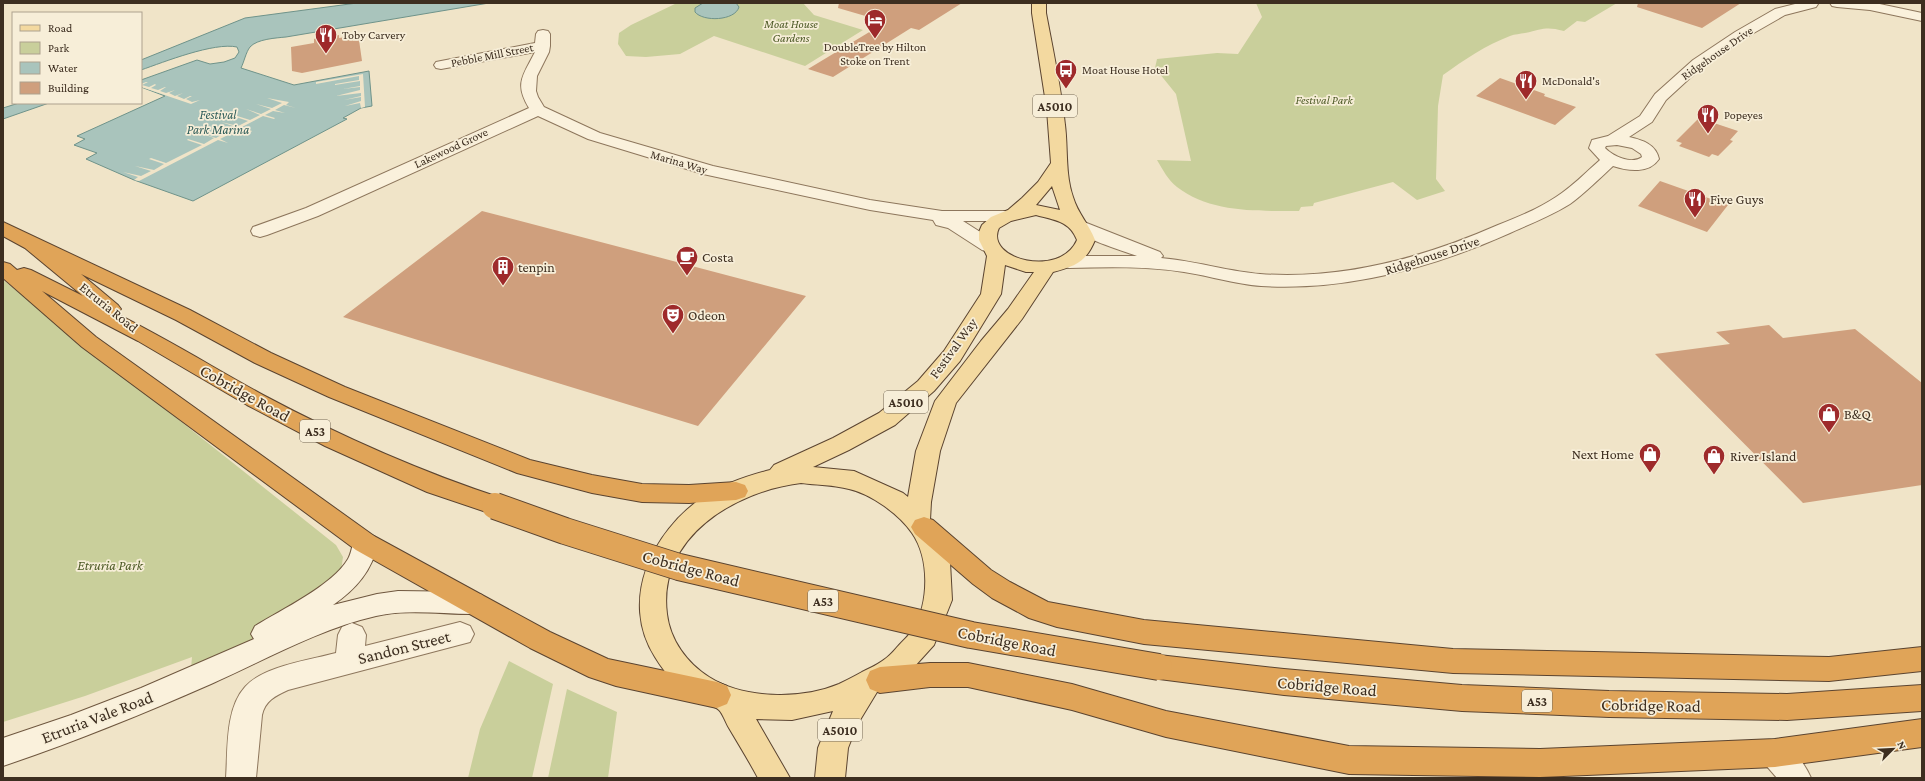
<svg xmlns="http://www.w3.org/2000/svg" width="1925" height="781" font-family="'Crimson Pro',serif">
<rect width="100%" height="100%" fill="#f0e4c8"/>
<path fill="#c9cf9b" d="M677 3H803L814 15 863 30 805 66 714 36 680 54 646 57 626 56 618 44 619 33 631 25Z
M1256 3H1617L1585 22 1577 21 1564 31C1546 26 1543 29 1525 33 1520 34 1515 34 1510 36 1486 45 1464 60 1443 75L1438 106 1436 179 1445 191 1417 200 1393 182 1314 203 1313 206 1301 207 1299 211C1259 211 1210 213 1177 187 1168 180 1163 170 1157 160L1191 161 1176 94 1155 68 1157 59 1217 53 1238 54 1262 17Z
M3 280 336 545 343 557 341 571 299 613 190 680 192 657 85 696 3 722Z
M509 661 553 684 532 778H468L480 729Z
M567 689 617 712 608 778H548Z"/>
<path fill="#a9c4bc" stroke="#6f938a" d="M357 3H489L286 37C276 38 257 39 250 47 246 52 244 62 241 68L294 85 369 71 372 106 361 108 343 118 347 119 193 201 134 180 86 159 97 153 74 145 85 139 77 136 165 96 141 87V80L197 60 210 64 224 62 235 58 239 52 237 47C214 42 164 62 141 70V60L245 18Z
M703 3H736L739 7C735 21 703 22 695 12V8Z
M19 103H49L3 119V108Z"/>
<path fill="#f0e4c8" d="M363 74 365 107 361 108 360 103 345 106 361 101V97L344 100 361 96V93L336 96 360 90V87L343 89 360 86V81L335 85V84L359 80V76L316 84V82Z
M146 82H148L142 85 149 87 155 84 156 85 151 88 158 90 165 87H166L160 91 166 93 175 90 169 93 175 96 183 93 177 96 184 99 190 96H192L186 99 192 102 200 100 191 104 141 87V84Z
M267 98 289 102 286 105 296 108 284 105 275 110 285 113 273 111 265 115 275 118 274 119 263 116 242 127 252 131 251 132 240 128 231 133 242 136 230 134 220 139 228 143 218 140 139 181 134 180 138 177 123 172 141 176 151 171 135 166 154 170 164 164 149 159 151 158 166 163 202 145 187 140 188 139 204 144 214 138 200 133 216 138 226 132 211 127 227 132 236 127 221 122 238 126 248 121 233 116 234 115 250 120 260 115 246 109 261 114 271 109 256 104 272 108 282 103Z"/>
<path fill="#cf9f7d" d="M839 3H962L919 30 911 28 833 77 808 69 886 22 838 8Z
M1638 3H1741L1702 28 1637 7Z
M335 34V36L339 35V38L353 36V41L359 40 362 61 302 73 292 71 291 47 314 43V39L319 37Z
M1500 78 1545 94 1544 96 1576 107 1555 125 1476 96Z
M1699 118 1738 131 1730 140 1733 141 1718 156 1712 154 1709 157 1679 146 1682 143 1676 141Z
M1660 181 1728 205 1707 232 1638 206Z
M482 211 654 256 806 296 698 426 343 317Z
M1769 325 1783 338 1855 329 1922 383V485L1803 503 1655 354 1730 344 1716 332Z"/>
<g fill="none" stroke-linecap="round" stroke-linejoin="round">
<g stroke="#8d765c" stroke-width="2">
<path id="street" d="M1799 3 1818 4 1816 7 1785 15 1745 38 1703 66 1666 100 1652 122 1629 137C1642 140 1656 144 1659 159 1649 174 1628 171 1613 166 1599 179 1585 193 1570 204 1551 216 1530 224 1510 233 1432 268 1347 291 1261 286 1235 284 1210 276 1184 272 1146 266 1107 267 1069 268L1062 266 1059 262 1062 258 1069 256H1137C1121 250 1079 238 1070 225L1073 221 1079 220 1160 252 1163 256 1161 258C1195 261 1227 271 1260 274 1343 280 1423 258 1498 225 1518 217 1538 209 1556 197 1572 187 1585 173 1600 160L1589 148 1592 140 1608 136 1640 116 1655 94 1693 60 1735 32 1775 9ZM1617 145 1632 148 1641 154 1642 157C1631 165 1613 156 1605 148L1606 146Z
M1830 3H1875L1922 13V21L1870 10 1837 7 1832 6Z
M543 30 548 31 550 34V46L549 52 537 76 536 91 538 97 544 107 600 133 713 166 870 200 942 211H1004L1010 212 1013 216 1010 220 1004 221H963L996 242 998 246 996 250 989 252 982 250 948 228 936 225 933 220 870 210 703 174 588 139 538 116 318 216 267 235 260 237 253 235 251 231 253 227 306 208 529 108C514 83 523 76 535 52L441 69 436 68 434 65 436 62 441 61 535 43 536 34 538 31Z
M460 622 470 626 474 634 470 642 288 690C275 696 265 701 262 715L256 778H226C228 750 225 709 245 687 263 666 310 660 336 653L338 635 342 627 352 623 362 627 366 635 365 646Z
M1775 739C1791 745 1804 762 1811 778H1777L1764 763 1760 753 1764 743Z"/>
</g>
<g stroke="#6f573f" stroke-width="2">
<path id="secondary" d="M365 533 374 536 378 543C372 571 356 589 333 605L377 594 398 591 473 592 482 595 486 603 482 611 473 614C441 614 407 609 376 616 319 629 265 660 211 684 143 714 74 742 3 766V738L71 715 141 688 254 639 251 634 255 626C281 610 333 585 348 559 352 552 352 543 356 536Z"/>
</g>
<g stroke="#5b4430" stroke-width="2">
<path id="primary" d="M1032 3H1046V13C1053 50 1061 87 1065 125 1068 148 1065 174 1073 197 1078 214 1089 224 1095 240 1086 262 1076 266 1053 272L1022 319 956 403 940 451 931 502 930 520 950 562 952 600 934 645 905 677 877 692 857 725 848 748 845 778H815L818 748 833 711 792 720 756 719 790 778H758C749 761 739 745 729 728 726 723 723 714 719 710 715 706 705 704 699 701 680 691 666 675 655 657 619 600 652 532 703 497 723 484 747 476 770 470L774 465 833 438 879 413 918 381 944 351 981 294 987 256 979 240V232L982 225 991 217 1008 210 1022 198 1038 182 1051 163 1047 110 1032 13ZM1052 186 1060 210 1036 205ZM1036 215C1054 220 1070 221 1077 240 1060 279 984 259 999 228L1011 221ZM1005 265 1026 272H1034L1008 309 981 341 935 401 916 451 908 497 903 493 854 471 813 467 849 450 895 425 934 391 960 361 1001 294ZM801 483C817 485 834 485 849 489 871 494 899 514 912 533 930 559 929 603 913 629 910 634 905 639 901 643 896 648 891 655 885 659 879 664 870 668 862 672 855 676 847 680 839 684 801 700 744 699 709 677 687 663 670 640 667 614 657 537 735 491 801 483Z"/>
</g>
<g stroke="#5b4430" stroke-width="2">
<path id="highway" d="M3 222 190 310 271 353 345 387 530 460 592 475 642 484 689 485 736 482 745 485 748 491 745 497 736 500 689 503 642 502 592 493 517 473 329 397 255 363 176 320 81 274 118 305 121 309 117 314C167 339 214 368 263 395 340 436 421 472 504 499L507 506 504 513 495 515 427 492 325 446 247 405 138 341 42 291 96 337 374 536 550 632 608 659 717 682 727 686 731 695 727 704 717 708 616 686 589 677 530 648 356 550 82 347 3 278V262L10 264 17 270 24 268 31 270 83 296 25 248 3 236Z
M924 517 933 520 991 570 1010 582 1048 602 1144 620 1453 649 1829 657 1922 647V671L1829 681 1453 673 1144 644 1057 627 1029 618 992 598 973 584 915 534 911 527 915 520Z
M1159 655 1284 669 1462 685 1609 691 1787 694 1922 685V711L1787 720 1609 717 1462 711 1284 695 1159 679 1149 676 1145 667 1149 658Z
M930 663H968L1072 684 1166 711 1349 746 1540 749 1775 739 1922 719V747L1775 767 1540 777 1349 774 1166 737 1072 710 968 687H930L880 693 870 689 866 680 870 671 880 667Z"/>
</g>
<use href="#street" fill="#faf1dc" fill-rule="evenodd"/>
<use href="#secondary" fill="#faf1dc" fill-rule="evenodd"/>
<use href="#primary" fill="#f3d9a0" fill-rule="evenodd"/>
<use href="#highway" fill="#e0a458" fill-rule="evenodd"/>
<g stroke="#5b4430" stroke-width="28" stroke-linecap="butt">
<path id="highway-bridge" d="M495 506 565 531 679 567 971 635 1159 667"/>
</g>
<use href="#highway-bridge" stroke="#e0a458" stroke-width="26"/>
</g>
<defs>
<g id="hotel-pin" transform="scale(1.15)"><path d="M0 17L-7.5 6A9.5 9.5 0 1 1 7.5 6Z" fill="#9e2a2b" stroke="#f7eed8"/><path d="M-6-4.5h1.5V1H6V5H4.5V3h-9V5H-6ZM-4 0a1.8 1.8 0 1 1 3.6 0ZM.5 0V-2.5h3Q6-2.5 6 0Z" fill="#fff"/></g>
<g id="restaurant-pin" transform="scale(1.15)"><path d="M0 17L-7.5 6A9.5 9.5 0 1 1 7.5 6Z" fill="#9e2a2b" stroke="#f7eed8"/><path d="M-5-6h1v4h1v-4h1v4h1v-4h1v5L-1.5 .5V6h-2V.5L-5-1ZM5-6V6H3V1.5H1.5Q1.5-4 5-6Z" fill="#fff"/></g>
<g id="bus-pin" transform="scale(1.15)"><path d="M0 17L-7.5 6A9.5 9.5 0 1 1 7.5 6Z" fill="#9e2a2b" stroke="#f7eed8"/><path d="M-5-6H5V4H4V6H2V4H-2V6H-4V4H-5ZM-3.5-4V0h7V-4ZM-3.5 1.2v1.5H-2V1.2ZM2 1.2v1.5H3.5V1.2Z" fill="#fff"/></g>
<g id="cafe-pin" transform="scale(1.15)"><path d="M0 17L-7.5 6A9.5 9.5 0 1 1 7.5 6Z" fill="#9e2a2b" stroke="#f7eed8"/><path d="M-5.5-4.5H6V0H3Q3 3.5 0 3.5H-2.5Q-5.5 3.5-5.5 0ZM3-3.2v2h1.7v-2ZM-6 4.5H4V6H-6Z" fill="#fff"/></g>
<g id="building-pin" transform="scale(1.15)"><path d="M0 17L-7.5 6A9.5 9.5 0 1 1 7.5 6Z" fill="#9e2a2b" stroke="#f7eed8"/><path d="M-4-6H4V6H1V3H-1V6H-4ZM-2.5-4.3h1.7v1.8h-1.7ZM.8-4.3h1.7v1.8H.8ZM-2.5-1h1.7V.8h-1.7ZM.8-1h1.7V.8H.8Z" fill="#fff"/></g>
<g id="theatre-pin" transform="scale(1.15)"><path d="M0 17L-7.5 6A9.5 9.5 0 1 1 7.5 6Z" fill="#9e2a2b" stroke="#f7eed8"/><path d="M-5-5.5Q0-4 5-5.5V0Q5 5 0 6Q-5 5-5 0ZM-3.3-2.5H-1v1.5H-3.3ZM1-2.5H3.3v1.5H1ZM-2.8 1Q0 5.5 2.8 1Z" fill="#fff"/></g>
<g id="shop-pin" transform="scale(1.15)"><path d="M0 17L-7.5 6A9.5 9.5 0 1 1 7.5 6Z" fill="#9e2a2b" stroke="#f7eed8"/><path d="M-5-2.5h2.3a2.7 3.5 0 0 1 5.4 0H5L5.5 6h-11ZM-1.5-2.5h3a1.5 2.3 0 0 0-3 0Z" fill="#fff"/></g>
</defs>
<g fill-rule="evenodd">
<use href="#hotel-pin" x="875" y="20"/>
<use href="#restaurant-pin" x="326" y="35"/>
<use href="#bus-pin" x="1066" y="70"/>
<use href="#restaurant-pin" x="1526" y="81"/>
<use href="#restaurant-pin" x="1708" y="115"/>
<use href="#restaurant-pin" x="1695" y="199"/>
<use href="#cafe-pin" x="687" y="257"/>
<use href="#building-pin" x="503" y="267"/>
<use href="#theatre-pin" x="673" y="315"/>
<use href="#shop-pin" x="1829" y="414"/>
<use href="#shop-pin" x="1650" y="454"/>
<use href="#shop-pin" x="1714" y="456"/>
</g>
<g text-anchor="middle" stroke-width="3.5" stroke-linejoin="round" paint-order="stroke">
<g font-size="12" font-style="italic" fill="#4d5a26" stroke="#f7eed8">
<text x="791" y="28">Moat House<tspan x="791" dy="14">Gardens</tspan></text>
<text x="1324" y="104">Festival Park</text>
</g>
<g font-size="12" fill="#3d2e20" stroke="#f7eed8" text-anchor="start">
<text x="342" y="39">Toby Carvery</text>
<text x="875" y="51" text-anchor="middle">DoubleTree by Hilton<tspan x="875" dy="14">Stoke on Trent</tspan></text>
<text x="1082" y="74">Moat House Hotel</text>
<text x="1542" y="85">McDonald's</text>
<text x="1724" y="119">Popeyes</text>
</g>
<g font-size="12" fill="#3d2e20" stroke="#f7eed8">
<text transform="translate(1717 53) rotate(-35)" y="4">Ridgehouse Drive</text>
<text transform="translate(492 55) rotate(-11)" y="4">Pebble Mill Street</text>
<text transform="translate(451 148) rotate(-25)" y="4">Lakewood Grove</text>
<text transform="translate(679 162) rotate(16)" y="4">Marina Way</text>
</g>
<g fill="#f7eed8" stroke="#756857" stroke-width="1">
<rect x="1033" y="95" width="44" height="22" rx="3"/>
<rect x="884" y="391" width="44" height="22" rx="3"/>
<rect x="300" y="420" width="30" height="22" rx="3"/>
<rect x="808" y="590" width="30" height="22" rx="3"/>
<rect x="1522" y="690" width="30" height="22" rx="3"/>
<rect x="818" y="719" width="44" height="22" rx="3"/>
</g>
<g font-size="13" font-weight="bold" fill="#3d2e20">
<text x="1055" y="111">A5010</text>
<text x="906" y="407">A5010</text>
<text x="315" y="436">A53</text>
<text x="823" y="606">A53</text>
<text x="1537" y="706">A53</text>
<text x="840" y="735">A5010</text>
</g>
<g font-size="13" font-style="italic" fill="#2f5d5a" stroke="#f7eed8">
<text x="218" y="119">Festival<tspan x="218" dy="15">Park Marina</tspan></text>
</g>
<g font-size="14" fill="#3d2e20" stroke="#f7eed8" text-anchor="start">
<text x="1710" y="204">Five Guys</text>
<text x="702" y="262">Costa</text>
<text x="518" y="272">tenpin</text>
<text x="688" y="320">Odeon</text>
<text x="1844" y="419">B&amp;Q</text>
<text x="1634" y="459" text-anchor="end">Next Home</text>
<text x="1730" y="461">River Island</text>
</g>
<g font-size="14" fill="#3d2e20" stroke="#f7eed8">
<text transform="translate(1432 255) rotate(-18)" y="5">Ridgehouse Drive</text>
<text transform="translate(109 307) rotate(39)" y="5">Etruria Road</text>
<text transform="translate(953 348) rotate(-54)" y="5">Festival Way</text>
</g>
<g font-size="14" font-style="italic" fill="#4d5a26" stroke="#f7eed8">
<text x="110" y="570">Etruria Park</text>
</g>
<g font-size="17" fill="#3d2e20" stroke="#f7eed8">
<text transform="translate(245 393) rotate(29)" y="6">Cobridge Road</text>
<text transform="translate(691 568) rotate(15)" y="6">Cobridge Road</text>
<text transform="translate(1007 641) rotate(11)" y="6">Cobridge Road</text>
<text transform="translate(404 647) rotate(-14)" y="6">Sandon Street</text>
<text transform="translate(1327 686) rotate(5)" y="6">Cobridge Road</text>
<text transform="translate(1651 705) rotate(1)" y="6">Cobridge Road</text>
<text transform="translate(97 717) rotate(-21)" y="6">Etruria Vale Road</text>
</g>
</g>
<rect width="1925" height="781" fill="none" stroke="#3d2e20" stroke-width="8"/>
<rect x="12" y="12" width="130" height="92" fill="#f7eed8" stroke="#ada18e"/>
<rect x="20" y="25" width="20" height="6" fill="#f3d9a0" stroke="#ada18e"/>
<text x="48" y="32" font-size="12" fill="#3d2e20">Road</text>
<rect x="20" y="42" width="20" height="12" fill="#c9cf9b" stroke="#ada18e"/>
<text x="48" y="52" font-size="12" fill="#3d2e20">Park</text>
<rect x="20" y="62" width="20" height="12" fill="#a9c4bc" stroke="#ada18e"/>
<text x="48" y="72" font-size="12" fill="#3d2e20">Water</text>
<rect x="20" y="82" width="20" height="12" fill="#cf9f7d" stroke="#ada18e"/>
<text x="48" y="92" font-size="12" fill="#3d2e20">Building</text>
<g transform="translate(1893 749) rotate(66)" stroke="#f7eed8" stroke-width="3" paint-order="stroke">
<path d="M0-3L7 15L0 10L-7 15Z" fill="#3d2e20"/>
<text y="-6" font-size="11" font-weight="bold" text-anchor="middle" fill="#3d2e20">N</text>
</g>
</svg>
